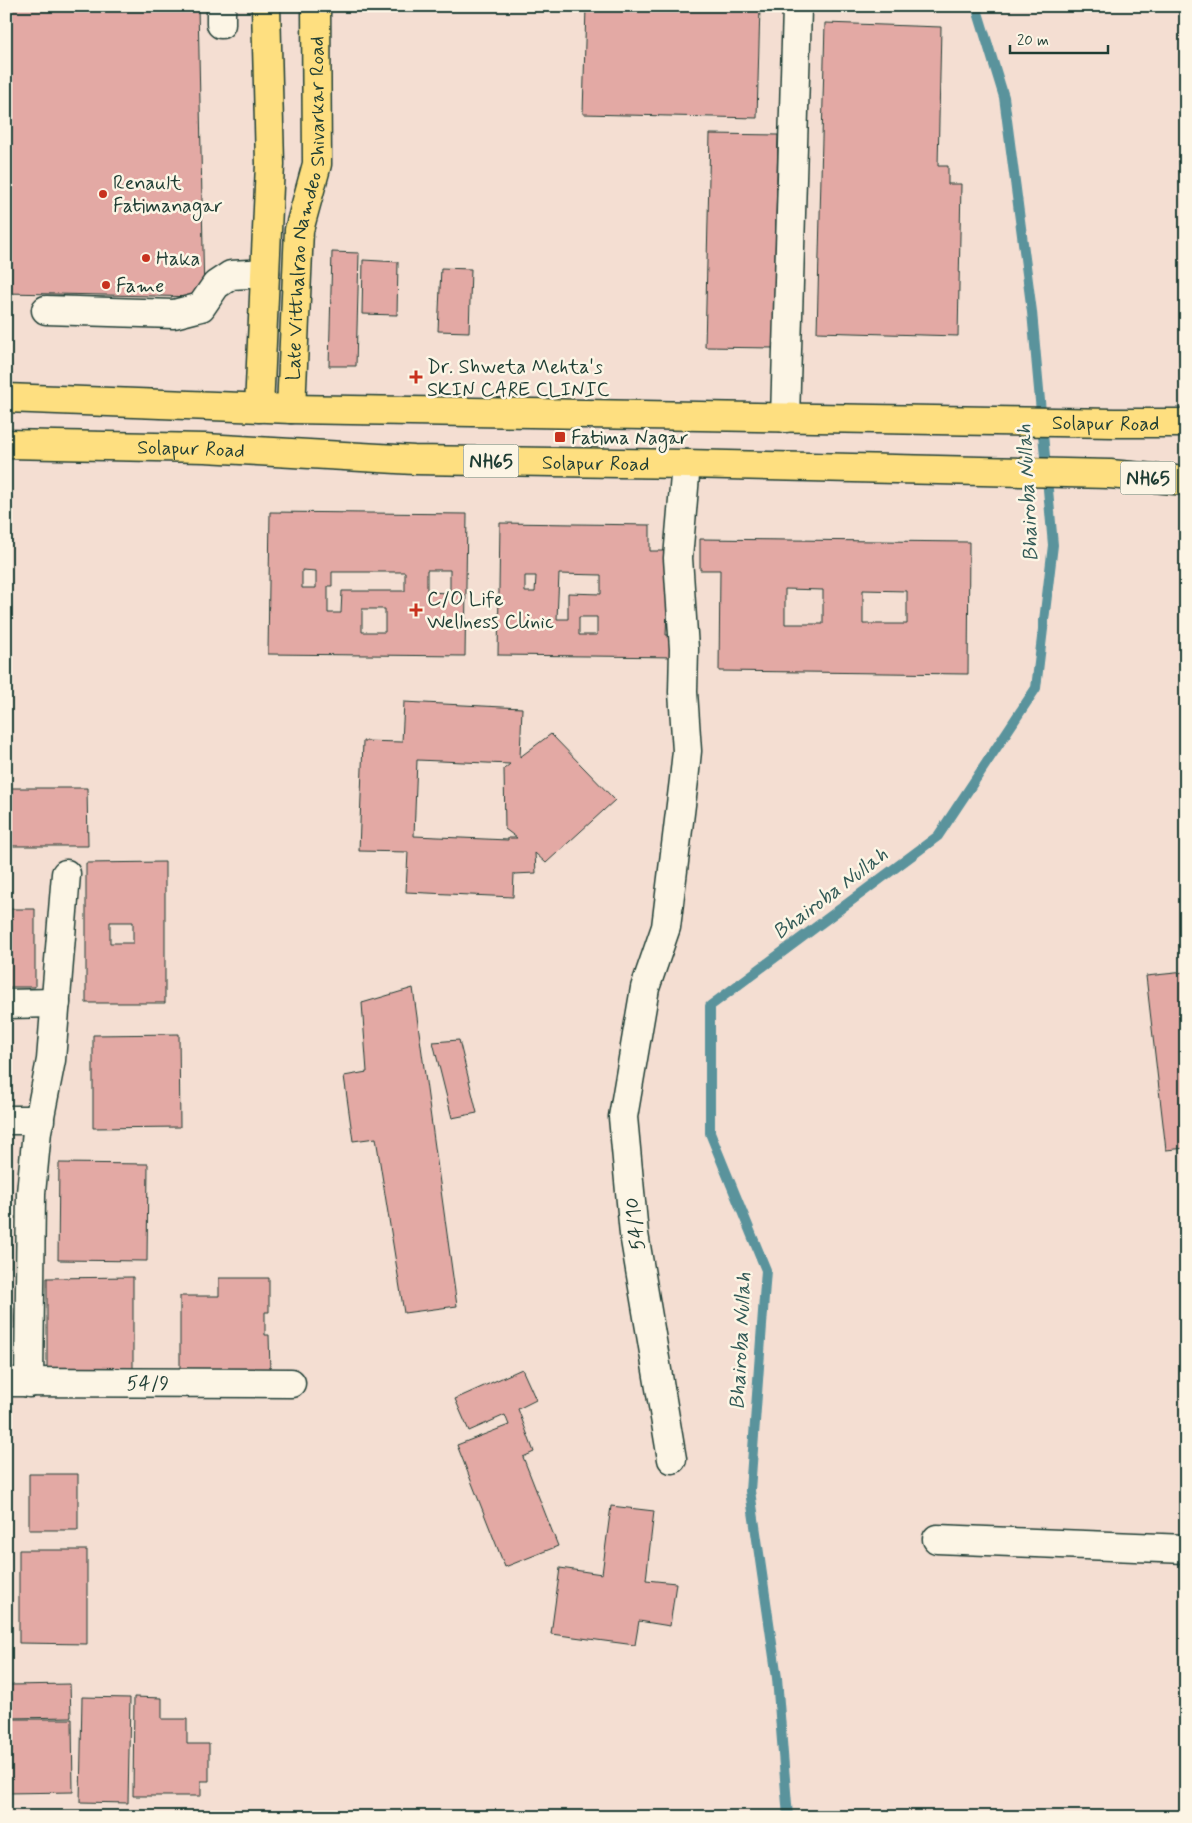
<svg xmlns="http://www.w3.org/2000/svg" width="1192" height="1823" font-family="Mynerve,sans-serif">
<rect width="100%" height="100%" fill="#f4ded2"/>
<filter id="ink" filterUnits="userSpaceOnUse"><feTurbulence type="fractalNoise" baseFrequency=".02" numOctaves="2"/><feDisplacementMap in="SourceGraphic" scale="10" xChannelSelector="R" yChannelSelector="G"/><feConvolveMatrix kernelMatrix="1 2 1 2 8 2 1 2 1" color-interpolation-filters="sRGB"/></filter>
<g filter="url(#ink)">
<g fill="none" stroke-linecap="round" stroke-linejoin="round">
<path stroke="#5a939c" stroke-width="10" d="M788 1817 777 1678 750 1491 766 1270 710 1133V1006L938 836 1036 688 1053 545 1032 312 1004 97 976 6"/>
</g>
<path fill="#e3a9a4" stroke="#1f3d34" fill-rule="evenodd" d="M6 6H198L204 297 6 293Z
M586 6H760L757 118 583 114Z
M825 23 941 27 938 166H948V184H961L958 336 817 332Z
M710 134 778 135 773 348 705 347Z
M332 252 359 253 356 366H329Z
M363 260 398 262 397 315 362 314Z
M441 268 471 269 469 332 438 331Z
M270 512 467 514 465 656 268 654ZM302 570 316 571V588H302ZM427 570H450V593L427 592ZM332 572H405V591H342L341 613H328V586H332ZM362 609H385V632H362Z
M500 523 650 525V551H665V581H673V607H667L666 635H678V657L498 655ZM559 574 601 575V594L568 593V619H557ZM525 576H536L535 592H525ZM579 617H597V635H579Z
M700 539 969 542 968 674 719 671 720 570H700ZM785 589 823 590V624H785ZM863 590 907 591V624H863Z
M404 702 522 708 520 757 551 734 615 800 546 863 535 853 536 873 514 874 513 897 406 892 408 852 359 851 363 741 402 742ZM417 760 510 764 504 769 505 829 517 838H508V840L414 836Z
M6 788H87L88 846H6Z
M165 862V1003H86V863ZM110 922H133V943H110Z
M6 909H35V987H6Z
M1185 972 1186 1148 1166 1150 1146 976Z
M413 988 457 1306 404 1313 376 1138 353 1141 344 1076 367 1072 362 1003Z
M179 1034 180 1127 93 1128V1035Z
M459 1040 477 1113 452 1118 433 1042Z
M59 1163 148 1164 147 1261 58 1260Z
M6 1200H8L9 1221H6Z
M6 1244H11V1267H6Z
M133 1277V1370H47V1278Z
M219 1278H269V1312H265V1335H269L270 1371H180V1296H219Z
M6 1308H13L14 1328H6Z
M522 1369 536 1400 518 1409 534 1452 523 1457 558 1546 505 1567 457 1445 509 1425 505 1415 469 1431 455 1399Z
M29 1474H78V1530H29Z
M611 1506 654 1511 646 1580 676 1583 670 1626 639 1621 635 1645 551 1634 560 1568 602 1574Z
M19 1550H87V1644L19 1643Z
M70 1684 71 1717 11 1718 10 1685Z
M82 1697 130 1698 128 1803 80 1802Z
M134 1697 162 1698V1719H187V1744H209V1781H201V1796H133Z
M6 1719H72L73 1792 6 1793Z"/>
<g fill="none" stroke-linecap="round" stroke-linejoin="round">
<g stroke="#1f3d34" stroke-width="31">
<g id="minor">
<path d="M221 6V24"/>
<path d="M46 310 174 314 201 307 216 285 231 275 265 273"/>
<path d="M785 418 797 8"/>
<path d="M6 1004 56 1003"/>
<path d="M6 1120H40"/>
<path id="s1" d="M6 1382 291 1383"/>
<path d="M29 1383 31 1193 37 1131 51 1060 66 874"/>
<path d="M672 1459 634 1234 623 1117 645 988 666 927 684 780 687 751 683 692 684 649 678 558 686 464"/>
<path d="M937 1539 1186 1549"/>
</g>
</g>
<g stroke="#1f3d34" stroke-width="31">
<g id="major">
<path d="M259 408 270 164 266 6"/>
<path id="s2" d="M291 409 299 230 317 164 316 6"/>
</g>
</g>
<g stroke="#1f3d34" stroke-width="31">
<g id="highway">
<path id="s3" d="M6 398 291 409 1114 423H1186"/>
<path id="s4" d="M6 444 205 448 414 460 686 464 1110 474 1186 481"/>
</g>
</g>
<use href="#minor" stroke="#fcf5e5" stroke-width="28"/>
<use href="#major" stroke="#fedf80" stroke-width="28"/>
<use href="#highway" stroke="#fedf80" stroke-width="28"/>
</g>
</g>
<g fill="#c8321e" stroke="#fcf5e5" stroke-width="2">
<circle cx="103" cy="194" r="5"/>
<circle cx="146" cy="258" r="5"/>
<circle cx="106" cy="285" r="5"/>
<path d="M413.5 369.5h5v5h5v5h-5v5h-5v-5h-5v-5h5z"/>
<rect x="554" y="431" width="12" height="12" rx="2.5"/>
<path d="M413.5 602.5h5v5h5v5h-5v5h-5v-5h-5v-5h5z"/>
</g>
<g text-anchor="middle" stroke-width="5" stroke-linejoin="round" paint-order="stroke">
<g fill="#fcf5e5" stroke="#617469" stroke-width="1">
<rect x="463.5" y="444.5" width="55" height="33" rx="4"/>
<rect x="1120.5" y="461.5" width="55" height="33" rx="4"/>
</g>
<g font-size="19" font-weight="bold" fill="#1f3d34">
<text x="491" y="468">NH65</text>
<text x="1148" y="485">NH65</text>
</g>
<g font-size="20" fill="#1f3d34" stroke="#fcf5e5" text-anchor="start">
<text x="113" y="189">Renault<tspan x="113" dy="23">Fatimanagar</tspan></text>
<text x="156" y="265">Haka</text>
<text x="116" y="292">Fame</text>
<text x="427" y="373">Dr. Shweta Mehta's<tspan x="427" dy="23">SKIN CARE CLINIC</tspan></text>
<text x="571" y="444">Fatima Nagar</text>
<text x="427" y="605">C/O Life<tspan x="427" dy="23">Wellness Clinic</tspan></text>
</g>
<g font-size="20" fill="#1f3d34" stroke="#fcf5e5">
<text dy="7" stroke="none"><textPath href="#s2" startOffset="202">Late Vitthalrao Namdeo Shivarkar Road</textPath></text>
<text dy="7" stroke="none"><textPath href="#s3" startOffset="1100">Solapur Road</textPath></text>
<text dy="7" stroke="none"><textPath href="#s4" startOffset="185">Solapur Road</textPath></text>
<text dy="7" stroke="none"><textPath href="#s4" startOffset="590">Solapur Road</textPath></text>
<text transform="translate(634 1224) rotate(-97)" y="7">54/10</text>
<text dy="7" stroke="none"><textPath href="#s1" startOffset="142">54/9</textPath></text>
</g>
<g font-size="21" font-style="italic" fill="#335a57" stroke="#fcf5e5">
<text transform="translate(1027 493) rotate(-93)" y="7">Bhairoba Nullah</text>
<text transform="translate(830 893) rotate(-37)" y="7">Bhairoba Nullah</text>
<text transform="translate(740 1341) rotate(-87)" y="7">Bhairoba Nullah</text>
</g>
</g>
<rect width="1192" height="1823" fill="none" stroke="#fcf5e5" stroke-width="25"/>
<rect x="12" y="12" width="1167" height="1798" fill="none" stroke="#1f3d34" stroke-width="2" filter="url(#ink)"/>
<path d="M1010 45v8h98v-8" fill="none" stroke="#1f3d34" stroke-width="2.5"/>
<text x="1017" y="45" font-size="15" fill="#1f3d34" stroke="#fcf5e5" stroke-width="4" paint-order="stroke">20 m</text>
</svg>
